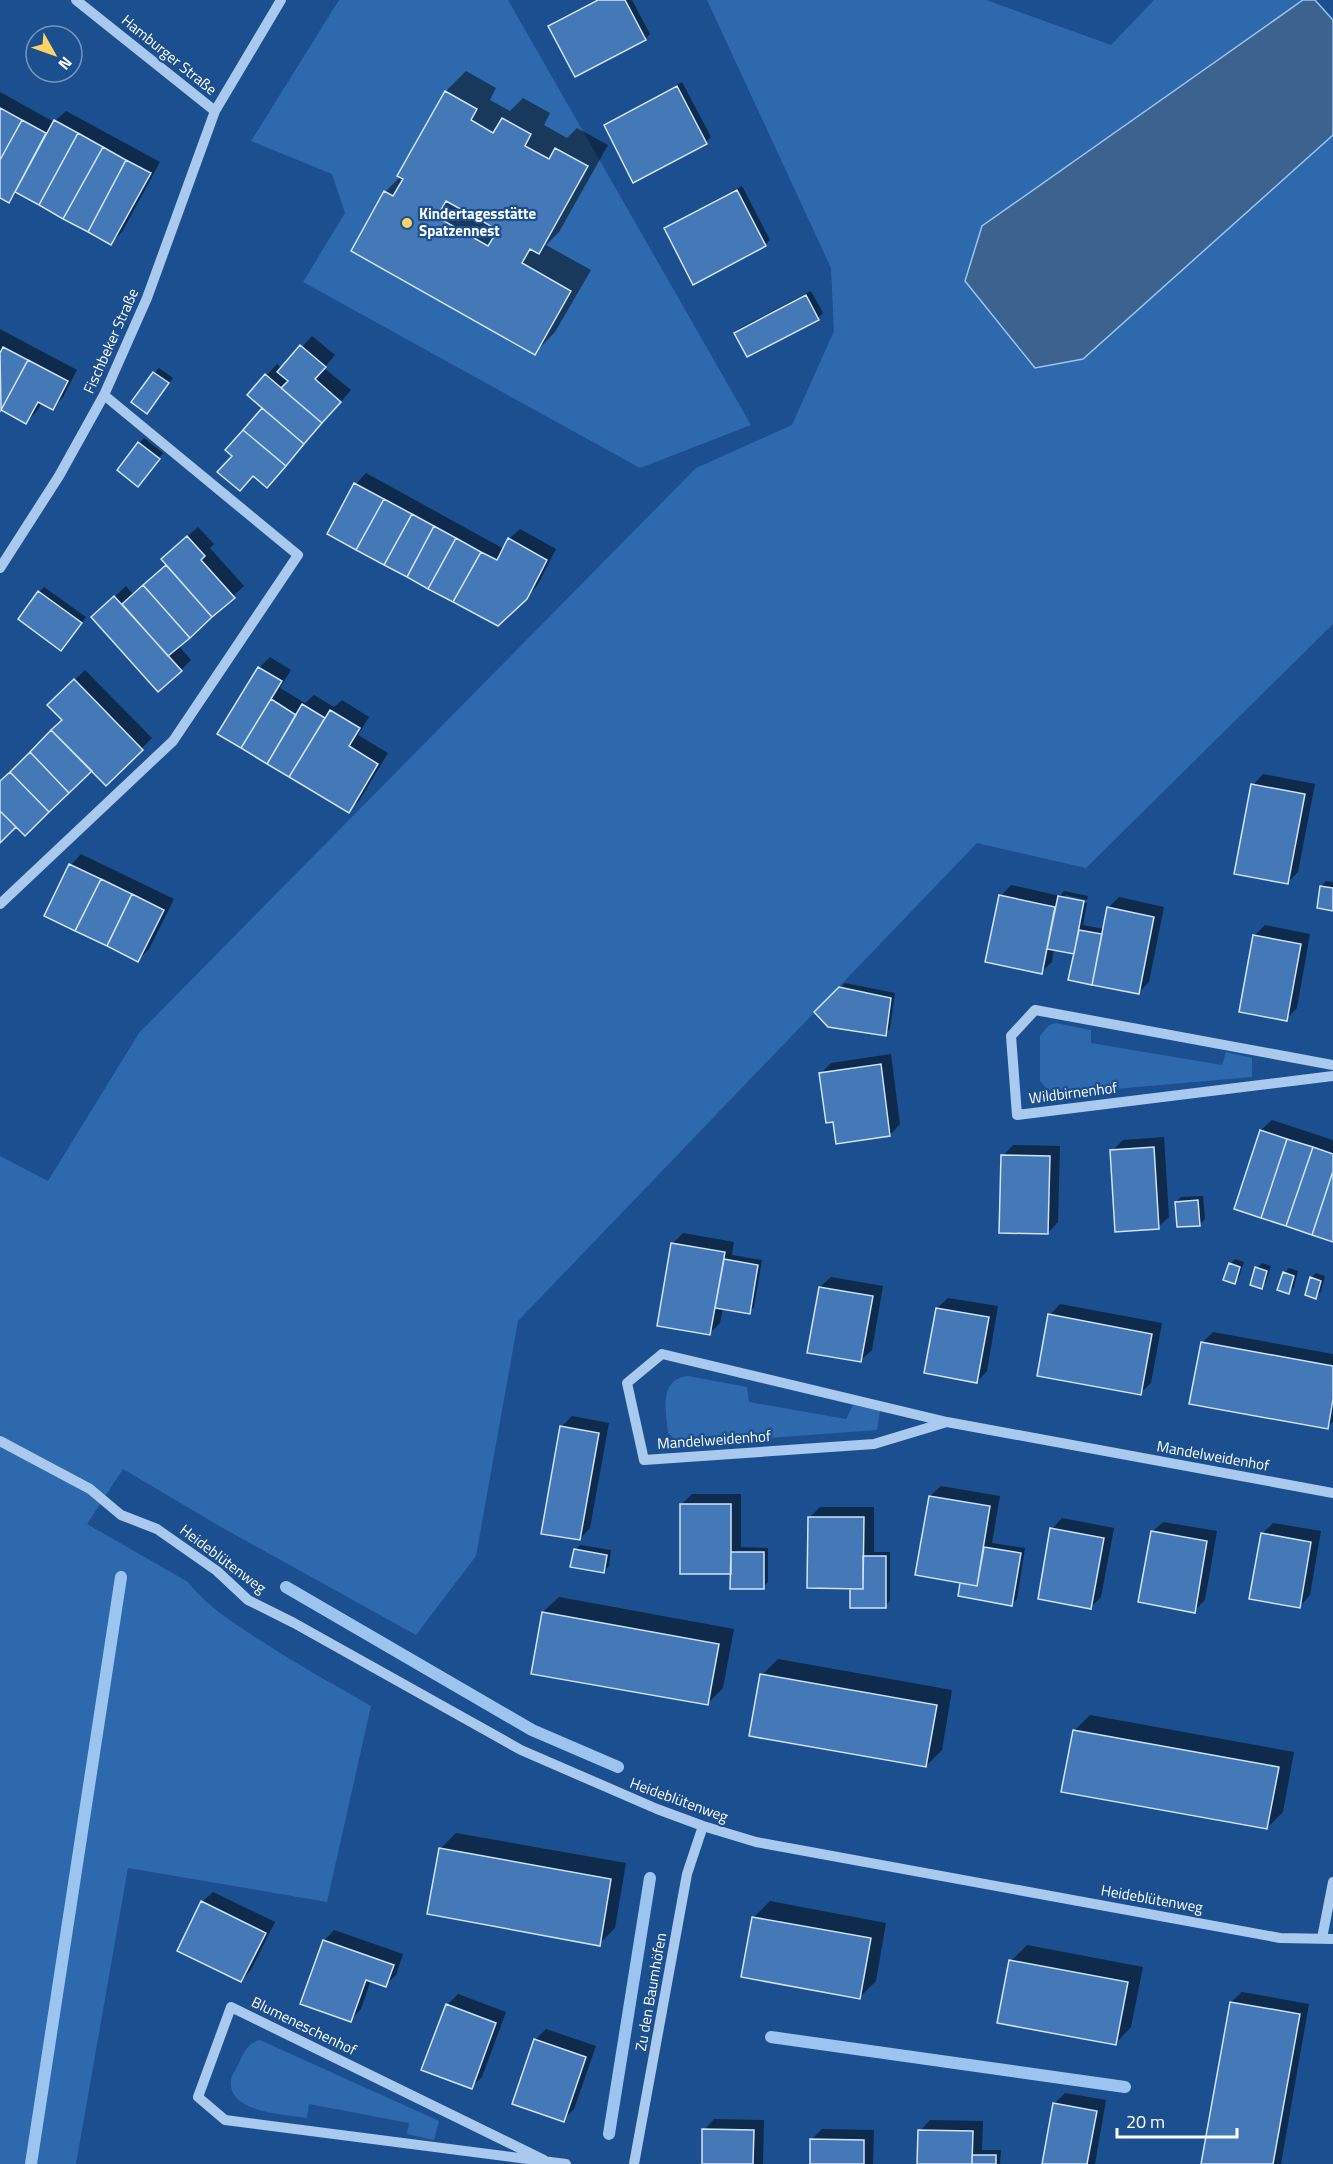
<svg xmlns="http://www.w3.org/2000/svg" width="1333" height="2164" font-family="'Titillium Web',sans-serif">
<rect width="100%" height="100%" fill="#1b4f8f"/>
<path fill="#2e69ad" d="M339 0H508L751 425 640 468 303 282 345 213 332 174 251 141Z
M707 0H986L1111 45 1154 0H1303L982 226 1083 359 1333 135V624L1086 868 977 843 518 1321 476 1556 416 1635 221 1527 123 1469 87 1524 188 1582C205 1604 229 1620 252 1635 291 1661 331 1683 371 1706L327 1902 128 1868 76 2164H0V1156L48 1181 139 1033 696 468 792 425 834 331 831 268Z
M1056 1023 1091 1030V1043L1222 1065 1226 1052 1252 1058V1077L1057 1094 1046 1088 1040 1081V1036L1049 1025Z
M688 1376 747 1387 749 1402 846 1419 853 1405 880 1411 877 1430 690 1444 678 1442 668 1433C666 1412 658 1379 688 1376Z
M260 2040 439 2121 434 2140 407 2134 409 2123 309 2104 307 2118C285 2114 227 2113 231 2080 231 2075 237 2068 239 2063 244 2052 248 2043 260 2040Z"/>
<path fill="#3c6290" stroke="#9cc4f0" stroke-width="1.5" d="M1303 0H1315L1333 20V135L1083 359 1035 368 965 281 982 226Z"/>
<path fill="#0007" d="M596 0H632L650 34 645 39 550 26 555 21Z
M466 71 496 88 490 100 510 111 523 98 550 113 544 125 567 138 577 128 608 145 559 232 546 245 591 270 555 332 535 353 385 192 401 176 446 91Z
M682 82 711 137 706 142 605 125 610 121Z
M0 92 54 122 66 111 160 162 122 232 111 243 18 192 9 201 0 196Z
M742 186 770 240 765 245 665 229 670 224Z
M811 291 823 313 818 318 747 355 736 333 740 328Z
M0 329 77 370 63 397 53 408 42 402 37 411 26 422 0 408Z
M312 336 335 355 324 368 351 390 277 476 234 456 227 450 264 408 249 395 277 364 282 369Z
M159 368 173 378 147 412 154 373Z
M144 438 163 453 143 480 139 443Z
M366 473 504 549 509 539 520 529 556 549 537 586 526 598 356 484Z
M198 527 214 544 210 548 244 586 178 645 191 660 181 670 104 607 126 586 133 594 167 564 173 549Z
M44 587 86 617 66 644 39 592Z
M270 657 291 670 280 688 305 703 314 695 334 707 342 700 369 717 358 735 388 753 359 801 348 811 219 734 259 668Z
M85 670 152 738 106 784 92 769 16 825 0 841V782L64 720 49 705Z
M1263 774 1315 784 1298 872 1287 883 1253 785Z
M81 854 174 899 149 949 138 960 71 865Z
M1326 881 1333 882V909L1322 886Z
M1011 885 1060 896 1064 891 1088 896 1087 900 1065 895V899L1087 903 1083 925 1104 929 1108 908 1119 897 1164 907 1149 982 1138 993 1076 953 1054 949 1052 962 1041 972 1001 896Z
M1265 925 1310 934 1297 1008 1286 1019 1254 936Z
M845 983 895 993 890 1029 885 1034 816 1012Z
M891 1054 900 1124 890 1135 821 1073 831 1063Z
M1272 1120 1333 1140V1240L1235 1208 1261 1130Z
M1164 1137 1169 1217 1158 1227 1112 1151 1123 1140Z
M1013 1145 1060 1146 1058 1222 1048 1233 1003 1156Z
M1203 1196 1205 1219 1200 1224 1176 1202 1181 1197Z
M683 1233 734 1242 732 1255 762 1260 754 1307 749 1312 723 1308 720 1323 710 1333 672 1244Z
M1235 1259 1244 1262 1239 1277 1234 1282 1230 1264Z
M1262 1263 1271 1266 1266 1282 1261 1287 1257 1268Z
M1289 1268 1298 1271 1294 1287 1289 1292 1284 1273Z
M1316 1273 1325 1276 1321 1292 1316 1297 1311 1278Z
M831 1277 883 1286 872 1350 861 1360 820 1287Z
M948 1298 998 1306 987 1371 977 1382 937 1308Z
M1060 1304 1162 1323 1151 1383 1140 1393 1050 1315Z
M1213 1332 1333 1354V1422L1327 1428 1202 1343Z
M572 1416 609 1423 590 1528 580 1539 561 1427Z
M941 1486 1000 1496 992 1543 1025 1548 1017 1599 1012 1604 959 1595 961 1582 930 1496Z
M692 1494H741V1547L768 1548V1582L763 1587 732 1572 681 1505Z
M820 1507H874V1552H890V1601L885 1606H851V1587L809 1518Z
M1062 1518 1114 1528 1101 1597 1091 1607 1052 1529Z
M1163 1522 1217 1531 1205 1600 1194 1611 1152 1532Z
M1273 1523 1321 1531 1310 1595 1300 1606 1262 1534Z
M580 1545 611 1550 609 1566 604 1571 575 1550Z
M559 1597 734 1629 723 1688 707 1704 543 1612Z
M778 1659 952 1690 942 1750 926 1766 762 1675Z
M1090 1715 1294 1752 1283 1812 1267 1828 1074 1731Z
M456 1833 626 1863 615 1928 599 1944 440 1849Z
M213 1892 275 1922 251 1970 241 1981 202 1902Z
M770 1901 886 1923 876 1981 860 1997 743 1976 754 1917Z
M334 1930 403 1954 396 1975 385 1985 371 1980 361 2009 350 2020 324 1941Z
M1027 1945 1143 1967 1131 2027 1116 2043 1011 1961Z
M1242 1992 1309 2004 1281 2164H1202L1231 2002Z
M458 1994 506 2012 482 2077 471 2087 447 2005Z
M546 2029 596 2046 574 2109 563 2120 535 2040Z
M1065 2093 1106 2100 1095 2164H1043L1054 2104Z
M714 2119 764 2120 763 2164H703L704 2130Z
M930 2120 983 2121 982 2150H1001L1000 2164H919L920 2131Z
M822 2129 874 2130 873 2164H811V2140Z"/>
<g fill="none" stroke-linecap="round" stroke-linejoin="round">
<path stroke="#9cc4f0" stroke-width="12" d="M286 1587 532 1730 618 1767
M771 2037 1125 2087
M609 2134 650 1878
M31 2164 121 1577"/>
</g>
<path fill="#4478b7" stroke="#cfe3fa" stroke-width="1.5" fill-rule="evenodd" d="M598 0H625L646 40 575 77 548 26Z
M677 86 707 144 633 183 604 125Z
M445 91 477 109 471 120 493 133 502 118 531 134 525 146 549 159 555 148 588 166 539 254 530 249 522 263 571 291 535 355 351 251 384 191 393 196 403 179 397 176ZM446 201 498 230 488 246 437 217Z
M0 108 22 120 0 160Z
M22 120 46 133 9 203 0 198V160Z
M54 120 78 133 39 205 15 192Z
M78 133 103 147 63 219 39 205Z
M103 147 126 160 88 232 63 219Z
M126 160 151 173 111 245 88 232Z
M737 190 766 246 693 285 664 228Z
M806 295 819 320 747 357 734 333Z
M300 345 326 367 315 379 341 402 322 423 281 388 288 381 277 372Z
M3 347 28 360 1 410 0 353Z
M28 360 68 381 53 410 38 402 26 424 1 410Z
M153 372 169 383 147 414 131 402Z
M265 374 322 423 304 444 247 395Z
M262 408 304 444 286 466 243 430Z
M243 430 286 466 267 488 253 476 240 491 217 472 232 456 225 450Z
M138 442 160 459 138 487 117 470Z
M354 483 384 499 356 550 327 534Z
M384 499 412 514 384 565 356 550Z
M412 514 434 526 407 577 384 565Z
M434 526 456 538 428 589 407 577Z
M187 536 205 556 201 560 235 598 212 617 161 559Z
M456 538 481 552 453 602 428 589Z
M508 538 547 560 527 599 498 626 453 602 481 552 497 560Z
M166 565 212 617 190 638 143 585Z
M143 585 190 638 168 656 122 604Z
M38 591 82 623 61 651 18 619Z
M114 596 182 671 158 692 91 617Z
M258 667 282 681 241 748 217 734Z
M74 679 143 750 106 786 51 730 62 720 47 705Z
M271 699 296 715 267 764 241 748Z
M302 704 325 718 289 777 267 764Z
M330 710 360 728 349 746 378 764 349 813 289 777Z
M51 730 92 771 69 793 30 752Z
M30 752 69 793 49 812 10 772Z
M10 772 49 812 25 836 0 811V781Z
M1251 784 1305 794 1288 884 1234 874Z
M0 811 16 827 0 843Z
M69 864 101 879 75 931 44 916Z
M101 879 132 894 107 946 75 931Z
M1320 886 1333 888V911L1317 908Z
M132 894 164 910 138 962 107 946Z
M999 895 1055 907 1042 974 985 962Z
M1058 896 1084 901 1074 954 1047 949Z
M1107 907 1154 917 1139 994 1092 985Z
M1079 930 1102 934 1092 985 1068 980Z
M1253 935 1301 944 1287 1021 1239 1012Z
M839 987 891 998 886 1036 828 1027 814 1012Z
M881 1064 890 1136 836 1144 833 1122 826 1123 819 1073Z
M1260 1130 1287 1139 1261 1218 1234 1209Z
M1287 1139 1313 1147 1286 1226 1261 1218Z
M1154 1147 1159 1229 1115 1232 1110 1150Z
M1313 1147 1333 1154V1171L1312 1235 1286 1226Z
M1001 1155 1050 1156 1048 1234 999 1233Z
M1333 1171V1242L1312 1235Z
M1198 1200 1200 1226 1177 1227 1175 1202Z
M671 1243 725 1252 710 1335 657 1326Z
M724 1259 758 1265 750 1314 715 1308Z
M1229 1263 1240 1267 1235 1284 1223 1280Z
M1255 1267 1267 1271 1262 1289 1250 1285Z
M1283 1272 1294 1276 1289 1294 1277 1290Z
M1310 1277 1321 1281 1316 1299 1305 1295Z
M819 1287 873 1296 861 1362 807 1353Z
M936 1308 989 1317 977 1383 924 1373Z
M1048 1314 1152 1334 1141 1395 1037 1376Z
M1201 1342 1333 1366V1399L1328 1429 1189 1404Z
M560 1426 599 1433 580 1540 541 1534Z
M929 1496 990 1506 977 1586 915 1575Z
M680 1504H731V1574H680Z
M808 1517H864L863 1589 807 1588Z
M1050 1528 1104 1538 1091 1609 1038 1599Z
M1151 1531 1207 1541 1195 1613 1138 1602Z
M1261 1533 1311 1542 1300 1608 1249 1599Z
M984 1547 1021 1553 1012 1606 958 1596 960 1583 977 1586Z
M574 1549 607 1555 604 1573 570 1567Z
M731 1552H764V1589H730Z
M863 1556H886V1608H850V1589H863Z
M542 1612 719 1644 708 1705 531 1674Z
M760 1674 937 1705 926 1767 749 1736Z
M1073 1730 1279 1767 1267 1829 1061 1792Z
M439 1848 611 1879 600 1946 427 1914Z
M201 1901 266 1933 241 1982 177 1951Z
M752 1917 871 1938 860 1999 741 1977Z
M323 1940 394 1965 386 1987 366 1980 351 2022 300 2004Z
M1009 1960 1128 1982 1116 2045 997 2023Z
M1230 2002 1300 2014 1273 2164H1201Z
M446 2004 496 2023 472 2089 421 2070Z
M534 2039 586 2057 564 2122 512 2104Z
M1053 2103 1097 2111 1087 2164H1042Z
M702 2129 754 2130 753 2164H702Z
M918 2130 973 2131 972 2164H917Z
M810 2139 864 2140V2164H810Z
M972 2155H996V2164H972Z"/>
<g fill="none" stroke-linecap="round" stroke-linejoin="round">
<path stroke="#a9c9ee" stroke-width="10" d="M76 0 215 111
M0 568 59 476 104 395 147 298 215 111 281 0
M0 904 173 741 298 555 104 395
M1333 1065 1035 1010 1011 1036 1017 1115 1333 1076
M947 1422 874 1444 644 1460 627 1383 662 1354 947 1422 1333 1493
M0 1441 90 1489 121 1515 157 1529 217 1571 248 1600 294 1623 521 1750 657 1809 703 1826 756 1842 1280 1938 1333 1939
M1322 1938 1333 1882
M544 2160 231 2007 198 2097 225 2120 566 2164
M634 2164 687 1874 703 1826"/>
</g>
<circle fill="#ffd166" stroke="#1b4f8f" stroke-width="2" cx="407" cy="223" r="6"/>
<g text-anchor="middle" stroke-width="4.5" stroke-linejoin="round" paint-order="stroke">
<g font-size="15" fill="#fff" stroke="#1b4f8f">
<text transform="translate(169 55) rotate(39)" y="5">Hamburger Straße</text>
<text transform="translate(111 341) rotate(-66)" y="5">Fischbeker Straße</text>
<text transform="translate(1073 1093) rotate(-7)" y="5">Wildbirnenhof</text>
<text transform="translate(714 1440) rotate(-4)" y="5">Mandelweidenhof</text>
<text transform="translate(1213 1456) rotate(10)" y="5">Mandelweidenhof</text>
<text transform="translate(223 1559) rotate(37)" y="5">Heideblütenweg</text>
<text transform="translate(679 1800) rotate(20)" y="5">Heideblütenweg</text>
<text transform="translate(1152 1899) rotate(10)" y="5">Heideblütenweg</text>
<text transform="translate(651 1992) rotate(-80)" y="5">Zu den Baumhöfen</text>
<text transform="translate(304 2026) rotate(26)" y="5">Blumeneschenhof</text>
</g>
<g font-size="15" font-weight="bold" fill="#fff" stroke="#1b4f8f" text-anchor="start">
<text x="419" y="219">Kindertagesstätte<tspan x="419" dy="17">Spatzennest</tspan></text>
</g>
</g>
<g transform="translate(54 54) rotate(130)"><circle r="28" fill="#1b4f8f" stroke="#7695bc" stroke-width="1.5"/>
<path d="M0-4.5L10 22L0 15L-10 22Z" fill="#ffd166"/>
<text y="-9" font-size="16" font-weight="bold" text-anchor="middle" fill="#ffffff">N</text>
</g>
<path d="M1117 2128v9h120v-9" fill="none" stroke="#ffffff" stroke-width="3"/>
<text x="1126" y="2128" font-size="18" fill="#ffffff" stroke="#1b4f8f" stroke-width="4.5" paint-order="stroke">20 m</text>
</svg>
